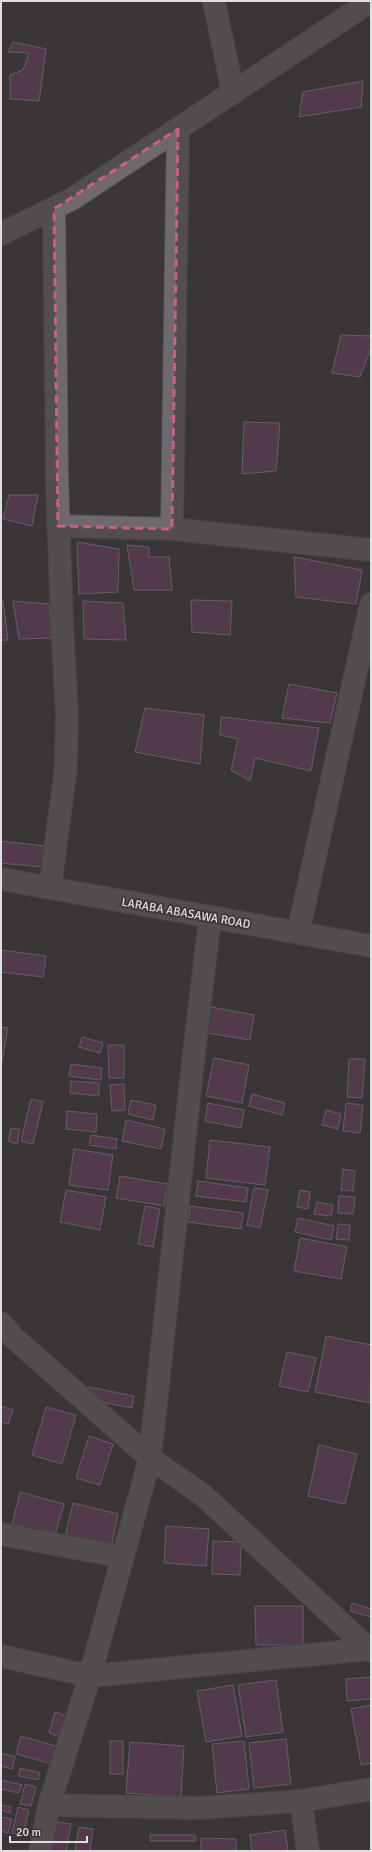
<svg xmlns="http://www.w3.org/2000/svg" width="372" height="1852" font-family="Signika,sans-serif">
<rect width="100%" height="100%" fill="#3b3639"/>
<path fill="#703c63" stroke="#968f94" d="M13 42 46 49 39 101 10 99V75L23 70 29 53 8 52Z
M363 81 361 107 299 117 303 92Z
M341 335 371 336V348L360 377 332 373Z
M244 422 280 423 276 471 242 474Z
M9 495H38L32 526 3 519Z
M77 542 119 549 118 592 79 594Z
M127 545 149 547V557H169L172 590H134Z
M294 557 362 570 356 604 296 597Z
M191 600 232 601 230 635 192 632Z
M1 601H3L8 640H1Z
M13 601 49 604 51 638 19 639Z
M83 601 123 603 126 640 84 639Z
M289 684 337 693 330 723 282 718Z
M145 708 204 715 200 764 135 752Z
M221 717 319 728 311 771 255 758 250 781 231 770 238 739 220 735Z
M1 841 45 846 42 867 1 863Z
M1 950 46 956 43 977 1 972Z
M211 1007 254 1015 250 1040 207 1033Z
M1 1027 8 1028 1 1066Z
M82 1037 103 1043 100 1053 79 1047Z
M108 1045H124V1078H109Z
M214 1058 249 1065 242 1103 206 1096Z
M349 1059H365L362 1098 347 1097Z
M71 1064 102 1068 101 1080 69 1076Z
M71 1081 99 1083V1096L70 1093Z
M124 1084 125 1110 112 1111 110 1085Z
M252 1094 285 1103 282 1115 249 1106Z
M31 1099 43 1102 33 1144 21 1141Z
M131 1100 156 1105 153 1120 128 1114Z
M208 1103 244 1110 241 1128 205 1121Z
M346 1103 363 1105 360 1133 343 1131Z
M326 1110 341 1114 338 1129 322 1125Z
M67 1111 97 1114 96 1132 66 1129Z
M126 1120 165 1129 161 1149 122 1141Z
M11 1128 20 1129 17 1144 8 1141Z
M91 1135 117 1139 116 1149 89 1145Z
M210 1140 270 1147 265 1185 206 1178Z
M74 1149 113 1155 108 1190 69 1185Z
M343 1169 355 1171 353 1191 341 1190Z
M120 1176 168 1184 164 1206 116 1198Z
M198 1181 248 1188 246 1202 196 1196Z
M254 1188 268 1190 260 1228 247 1225Z
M66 1190 106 1197 100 1230 60 1222Z
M300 1190 310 1192 308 1209 297 1207Z
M339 1196 355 1197 353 1214 338 1213Z
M317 1202 333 1205 331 1216 314 1214Z
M145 1206 160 1209 153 1247 138 1244Z
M190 1206 243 1213 241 1229 188 1222Z
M298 1218 334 1226 331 1240 295 1232Z
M338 1224 350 1225 349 1240 336 1239Z
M300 1238 347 1247 341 1279 294 1271Z
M326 1336 371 1345 370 1403 315 1392Z
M287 1352 316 1358 308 1392 279 1386Z
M89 1387 134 1396 132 1408 86 1399Z
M1 1406 13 1410 8 1424 1 1422Z
M46 1407 76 1415 62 1464 32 1455Z
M89 1436 113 1444 100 1485 76 1478Z
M319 1445 357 1454 345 1504 308 1496Z
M20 1492 64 1504 55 1535 12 1524Z
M73 1503 118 1514 111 1547 65 1537Z
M166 1526 209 1529 206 1566 164 1563Z
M213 1541 241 1542 240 1575 212 1574Z
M352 1603 371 1609V1617L350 1611Z
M255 1606H303V1645H256Z
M371 1677V1699L347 1701 346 1679Z
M276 1680 283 1732 246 1737 238 1685Z
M233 1685 242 1736 206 1742 197 1691Z
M371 1705V1763L361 1765 351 1709Z
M55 1712 69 1717 63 1738 49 1733Z
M21 1736 56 1746 52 1764 16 1754Z
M286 1739 291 1784 254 1788 249 1743Z
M110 1741H123V1774H110Z
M244 1741 249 1789 217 1793 212 1744Z
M130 1742 184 1746 181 1797 126 1793Z
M1 1753 15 1757 12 1769 1 1766Z
M20 1768 40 1773 38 1780 19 1776Z
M1 1780 22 1785 19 1793 1 1789Z
M25 1784 36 1787 31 1806 20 1804Z
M1 1805 11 1807 10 1813 1 1810Z
M18 1807 29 1810 23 1835 12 1833Z
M1 1817 12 1819 8 1833 1 1831Z
M53 1821 71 1824 66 1851H47Z
M79 1827 93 1829 90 1851H75Z
M285 1830 288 1851H252L250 1835Z
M150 1835H195L196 1841H150Z
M201 1838 236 1839V1851H201Z"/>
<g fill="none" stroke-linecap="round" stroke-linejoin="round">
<g stroke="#575356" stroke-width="24">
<path id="minor" d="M214 1 233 93
M58 526 172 529 371 550
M172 529 178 129
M1 879 371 946
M50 888 66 767 67 713 62 626 57 479 54 209
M298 933 371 604
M1 1323 14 1338 150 1458 204 1496 371 1651
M1 1534 123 1557
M1 1656 90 1676 369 1649
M301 1801 308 1851
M49 1805 199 1808 301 1801 371 1789
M40 1851 49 1805 90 1676 150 1458 192 1071 210 918"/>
</g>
<g stroke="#575356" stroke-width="24">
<path id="tertiary" d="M1 234 72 199 371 1"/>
</g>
<use href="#minor" stroke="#6f686c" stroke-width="22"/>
<use href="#tertiary" stroke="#6f686c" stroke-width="22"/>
</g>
<path d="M0 0H372V1852H0ZM178 129 172 529 58 526 54 209Z" fill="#3b3639" fill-opacity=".55" fill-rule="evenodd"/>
<path fill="none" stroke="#cd5d8a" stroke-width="3" stroke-dasharray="8 5" stroke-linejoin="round" d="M178 129 172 529 58 526 54 209Z"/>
<g text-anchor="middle" stroke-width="3.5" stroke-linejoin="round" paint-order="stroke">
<g font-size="12" fill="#e1dee0" stroke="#3b3639">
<text transform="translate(186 913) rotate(10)" y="4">LARABA ABASAWA ROAD</text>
</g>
</g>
<rect width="372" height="1852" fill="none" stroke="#e1dee0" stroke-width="4"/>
<path d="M10 1836v6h77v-6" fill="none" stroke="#e1dee0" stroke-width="2"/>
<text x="16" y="1836" font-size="12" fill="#e1dee0" stroke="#3b3639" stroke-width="3" paint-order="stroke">20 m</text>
</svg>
